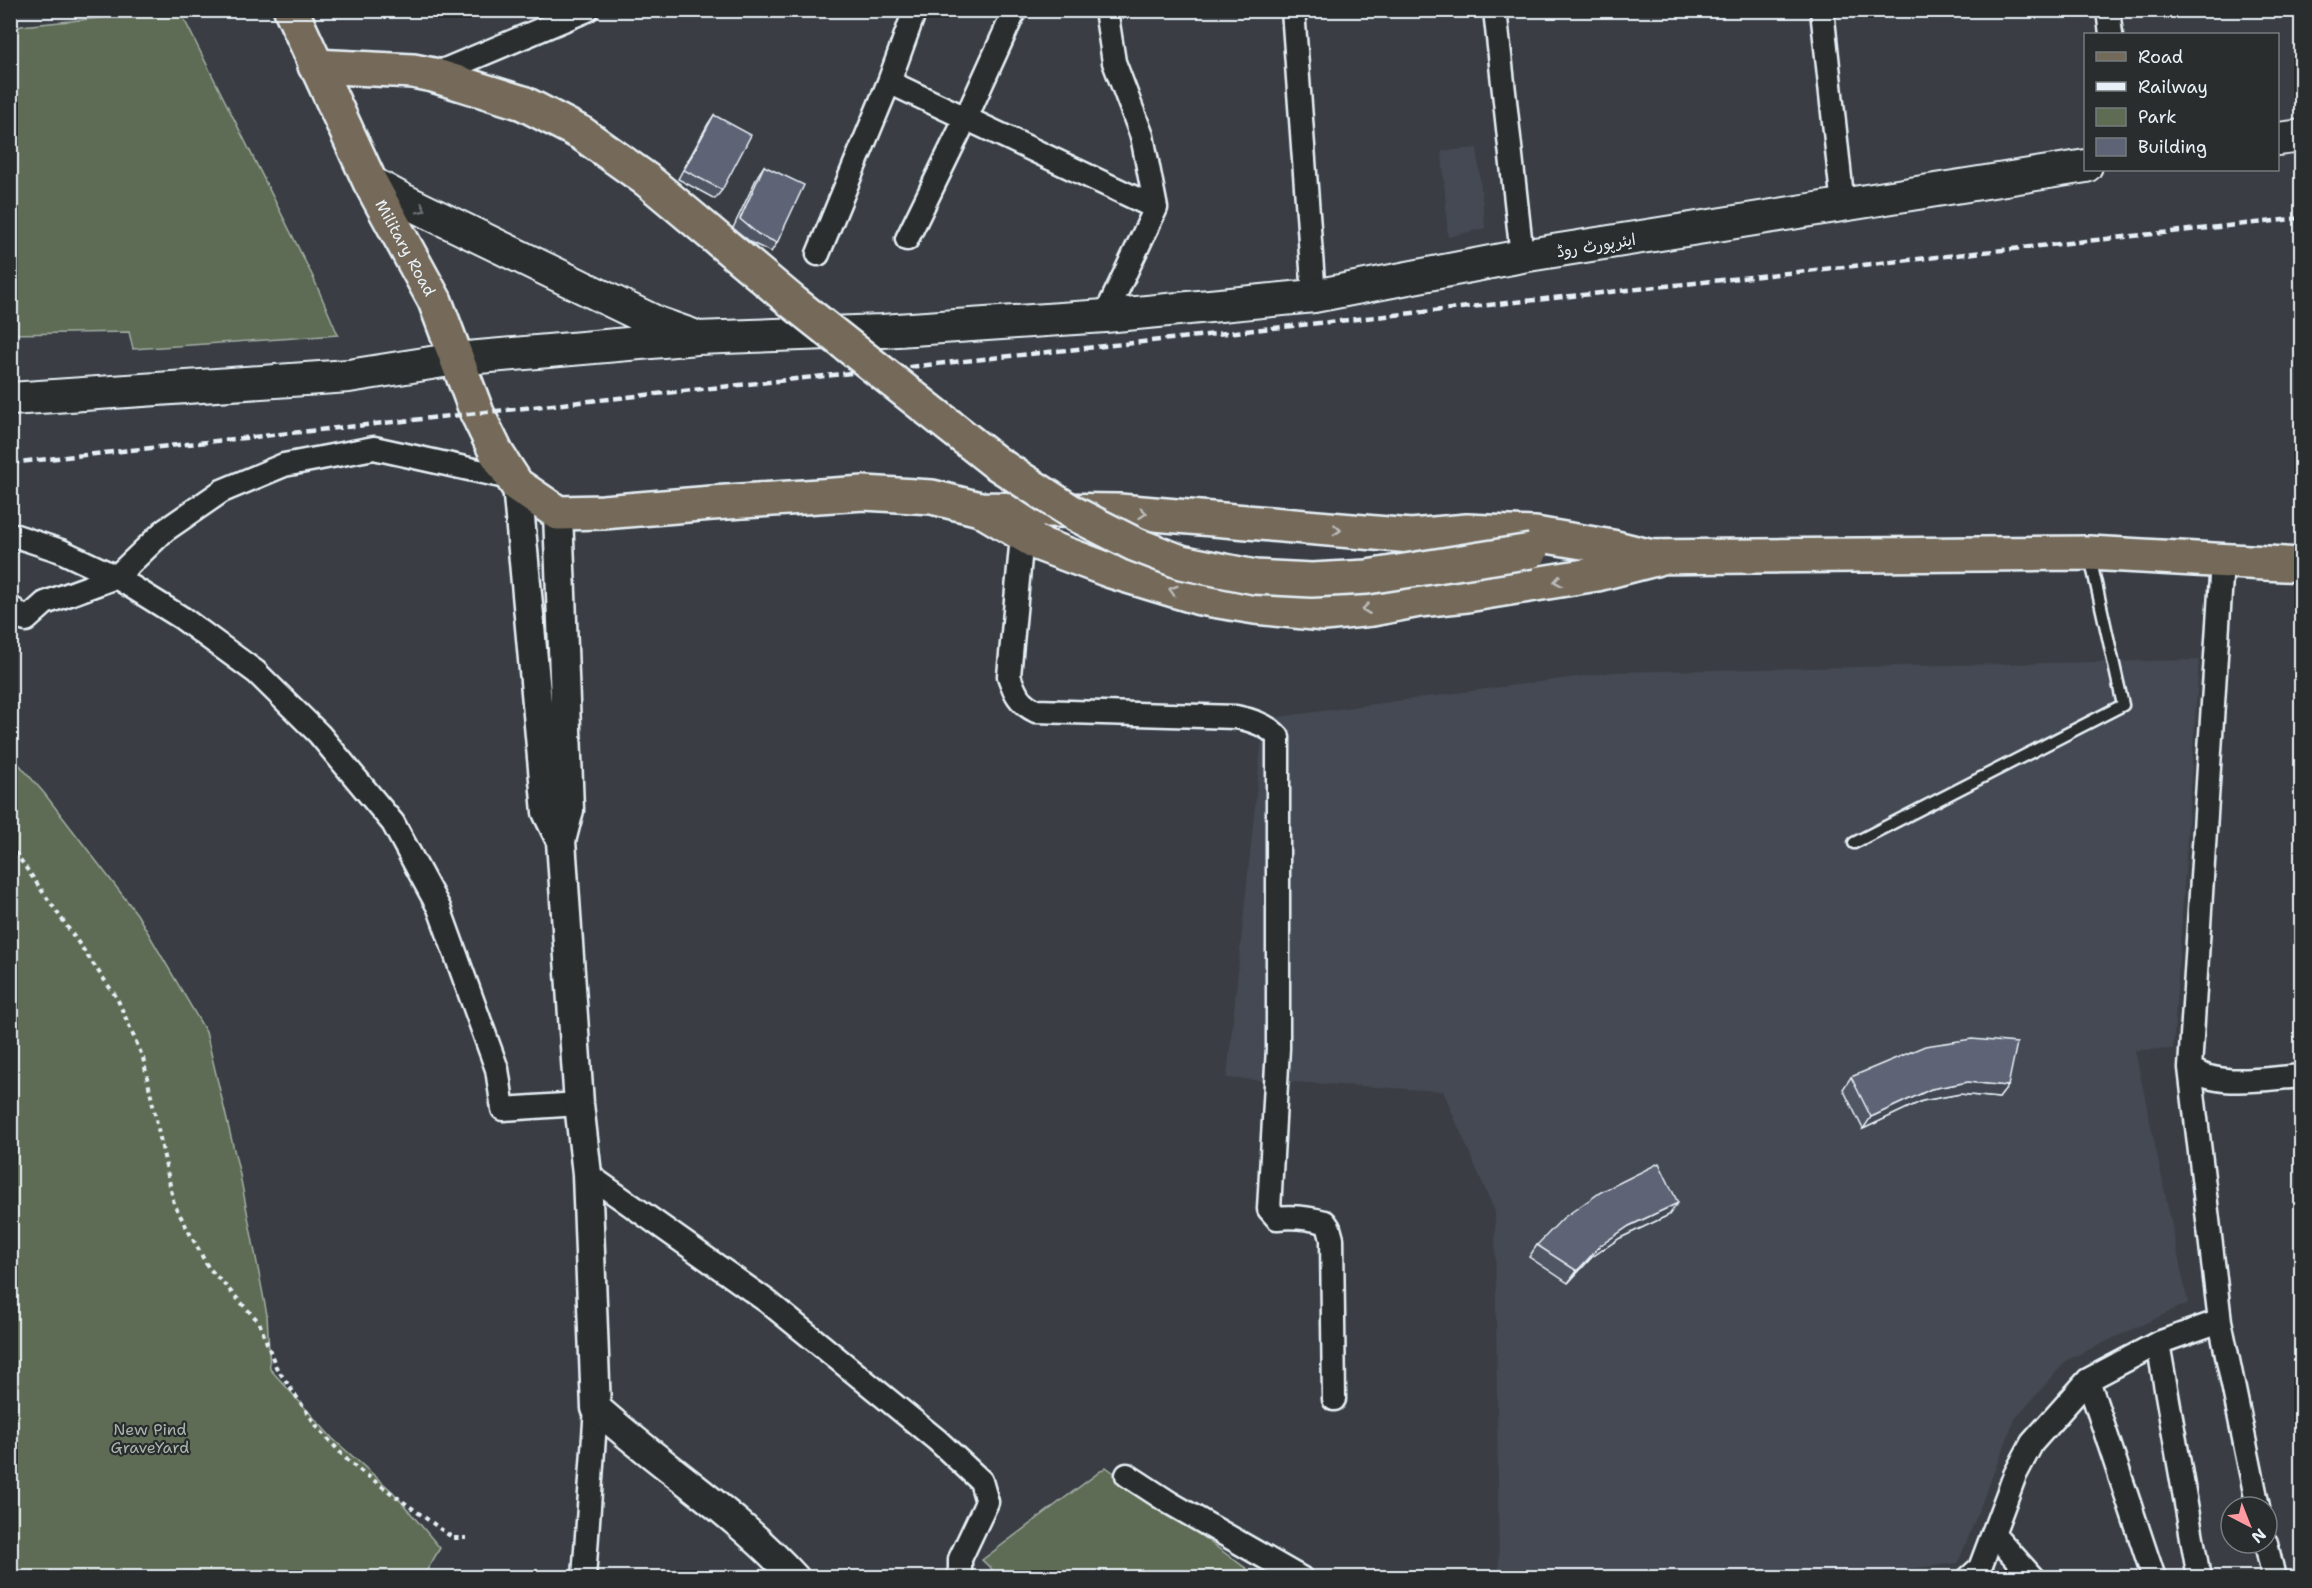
<svg xmlns="http://www.w3.org/2000/svg" width="2312" height="1588" font-family="'Shantell Sans','Playpen Sans Arabic',sans-serif">
<rect width="100%" height="100%" fill="#3a3e44"/>
<filter id="ink" filterUnits="userSpaceOnUse"><feTurbulence type="fractalNoise" baseFrequency=".0167" numOctaves="2"/><feDisplacementMap in="SourceGraphic" scale="12" xChannelSelector="R" yChannelSelector="G"/><feConvolveMatrix kernelMatrix="1 2 1 2 8 2 1 2 1" color-interpolation-filters="sRGB"/></filter>
<g filter="url(#ink)">
<path fill="#454953" d="M1477 148 1485 228 1448 237 1442 151Z
M2199 660 2173 1049 2135 1050 2188 1303 2067 1360 2015 1419 1958 1563 1828 1578 1499 1577 1495 1212 1443 1091 1227 1078 1264 719 1613 672Z"/>
<path fill="#5e6c54" stroke="#a3aea6" stroke-width="1.5" d="M168 11H180L313 277 338 335 133 349 129 332 11 334V32L21 26Z
M11 755 44 793 137 914 206 1032 240 1175 267 1315 270 1369 333 1439 393 1492 440 1548 423 1577H11Z
M1106 1467 1258 1577H1000L982 1560Z"/>
<g fill="none" stroke-linecap="round" stroke-linejoin="round">
<g stroke="#e8f1f8" stroke-width="15">
<path id="service" d="M1854 843 2123 705 2090 557"/>
</g>
<g stroke="#e8f1f8" stroke-width="27">
<path id="minor" d="M1293 10 1314 296
M1495 10 1522 256
M1822 10 1843 206
M2108 10 2111 34
M433 75 587 10
M889 82 1156 208
M907 239 966 118 1015 10
M818 254 889 82 915 10
M1105 316 1156 208 1142 136 1114 62 1106 10
M10 534 61 551 116 577 182 618 256 672 319 734 393 823 439 908 497 1069 503 1109 579 1104
M1022 536 1009 676C1015 693 1019 703 1036 711L1236 717C1252 720 1268 725 1278 737V1048L1269 1209 1277 1218C1293 1216 1309 1218 1325 1222L1329 1228 1332 1239 1334 1399
M2222 561 2190 1068 2220 1321 2258 1507
M10 611 13 609 26 620 45 603 116 577 164 531 222 491 284 465 374 448 510 478
M2190 1068C2217 1089 2268 1078 2302 1076
M587 1174 768 1302 937 1440 981 1481 987 1502 960 1559V1578
M2158 1343 2199 1578
M2088 1380 2154 1578
M1127 1475 1170 1503 1301 1578
M1993 1533 2033 1578
M2266 1543 2274 1578
M584 1578 596 1408
M1969 1578 1980 1568 2015 1475 2032 1443 2088 1380 2158 1343 2220 1321"/>
</g>
<g stroke="#e8f1f8" stroke-width="33">
<path id="tertiary" d="M517 485 547 812 561 841
M558 513 569 810 561 841 579 1104 587 1174 596 1408C661 1466 736 1513 795 1578"/>
</g>
<g stroke="#e8f1f8" stroke-width="36">
<path id="secondary" d="M2278 139 2302 136
M370 182 405 201 657 323 691 335
M10 399 349 376 456 359 697 338 882 331 1105 316 1314 296 1522 256 2086 166"/>
</g>
<g stroke="#e8f1f8" stroke-width="38">
<g id="primary">
<path id="s1" d="M291 10 370 182 435 301 477 413 497 454 517 485 558 513 603 512 712 503 864 493 932 497 980 509 1119 511 1411 536 1467 531 1535 534 1612 547 1656 558"/>
<path d="M315 66 413 71 433 75 523 103"/>
<path d="M980 509 1039 544 1111 571 1200 598 1255 607 1324 614 1372 609 1419 600 1467 595 1597 574 1655 559"/>
<path d="M1635 557 2089 553 2302 565"/>
</g>
</g>
<path stroke="#e8f1f8" stroke-width="4" stroke-dasharray="4.5 4.5" stroke-linecap="butt" d="M10 845 117 998 143 1058 174 1204 208 1267 259 1322 276 1367 318 1428 350 1463 453 1538H466"/>
<use href="#service" stroke="#2a2d2e" stroke-width="10"/>
<use href="#minor" stroke="#2a2d2e" stroke-width="22"/>
<use href="#tertiary" stroke="#2a2d2e" stroke-width="28"/>
<use href="#secondary" stroke="#2a2d2e" stroke-width="32"/>
<use href="#primary" stroke="#746a5a" stroke-width="33"/>
<path stroke="#e8f1f8" stroke-width="4.5" stroke-dasharray="9 4.5" stroke-linecap="butt" d="M10 463 2302 218"/>
<g stroke="#e8f1f8" stroke-width="38" stroke-linecap="butt">
<path id="primary-bridge" d="M523 103 581 133 647 180 794 303 995 462 1075 514 1134 544 1181 562 1255 577 1312 580 1367 577 1531 551"/>
</g>
<use href="#primary-bridge" stroke="#746a5a" stroke-width="33"/>
</g>
<path fill="#515665" stroke="#e8f1f8" stroke-width="1.5" d="M714 115 722 190 715 199 678 179 708 124Z
M764 166 777 243 771 252 752 243 733 228 758 175Z
M1851 1077 2008 1086 1999 1098 1960 1094 1922 1101 1863 1129 1843 1089Z
M1669 1215 1620 1238 1592 1257 1568 1283 1529 1257 1537 1245Z"/>
<path fill="#424653" stroke="#e8f1f8" stroke-width="1.5" d="M1968 1082 2008 1086 1999 1098 1960 1094 1922 1101 1863 1129 1871 1117 1931 1089Z
M1678 1203 1669 1215 1620 1238 1592 1257 1568 1283 1577 1271 1601 1245 1629 1226Z"/>
<path fill="#5e6476" stroke="#e8f1f8" stroke-width="1.5" d="M714 115 751 135 722 190 684 170Z
M764 166 804 185 777 243 758 234 740 219Z
M1972 1039 2017 1043 2008 1086 1968 1082 1931 1089 1871 1117 1851 1077 1925 1046Z
M1659 1163 1678 1203 1629 1226 1601 1245 1577 1271 1537 1245 1563 1218 1601 1192Z"/>
<defs><path id="oneway-chevron" d="M-2-3.5L2.5 0L-2 3.5" fill="none" stroke-width="1.6" stroke-linecap="round" stroke-linejoin="round" transform="scale(1.5)"/></defs>
<use stroke="#6c7275" href="#oneway-chevron" transform="translate(422 209) rotate(26)"/>
<g stroke="#babbb9">
<use href="#oneway-chevron" transform="translate(1143 513) rotate(5)"/>
<use href="#oneway-chevron" transform="translate(1337 530) rotate(4)"/>
<use href="#oneway-chevron" transform="translate(1558 581) rotate(171)"/>
<use href="#oneway-chevron" transform="translate(1173 590) rotate(-163)"/>
<use href="#oneway-chevron" transform="translate(1366 609) rotate(173)"/>
</g>
</g>
<g text-anchor="middle" stroke-width="4.5" stroke-linejoin="round" paint-order="stroke">
<g font-size="16" fill="#e8f1f8" stroke="#2a2d2e">
<text transform="translate(1596 245) rotate(-9)" y="6">ایئرپورٹ روڈ</text>
<text dy="6" stroke="none"><textPath href="#s1" startOffset="264">Military Road</textPath></text>
</g>
<g font-size="16" fill="#aab5ae" stroke="#2a2d2e">
<text x="150" y="1435">New Pind<tspan x="150" dy="18">GraveYard</tspan></text>
</g>
</g>
<rect width="2312" height="1588" fill="none" stroke="#2a2d2e" stroke-width="36"/>
<rect x="18" y="18" width="2276" height="1552" fill="none" stroke="#e8f1f8" stroke-width="2" filter="url(#ink)"/>
<rect x="2084" y="33" width="195" height="138" fill="#2a2d2e" stroke="#767b7f" stroke-width="1.5"/>
<rect x="2096" y="52" width="30" height="9" fill="#746a5a" stroke="#767b7f" stroke-width="1.5"/>
<text x="2138" y="63" font-size="18" fill="#e8f1f8">Road</text>
<rect x="2096" y="82" width="30" height="9" fill="#e8f1f8" stroke="#767b7f" stroke-width="1.5"/>
<text x="2138" y="93" font-size="18" fill="#e8f1f8">Railway</text>
<rect x="2096" y="108" width="30" height="18" fill="#5e6c54" stroke="#767b7f" stroke-width="1.5"/>
<text x="2138" y="123" font-size="18" fill="#e8f1f8">Park</text>
<rect x="2096" y="138" width="30" height="18" fill="#5e6476" stroke="#767b7f" stroke-width="1.5"/>
<text x="2138" y="153" font-size="18" fill="#e8f1f8">Building</text>
<g transform="translate(2249 1525) rotate(138)"><circle r="28" fill="#2a2d2e" stroke="#767b7f" stroke-width="1.5"/>
<path d="M0-4.5L10 22L0 15L-10 22Z" fill="#ff9aa2"/>
<text y="-9" font-size="16" font-weight="bold" text-anchor="middle" fill="#e8f1f8">N</text>
</g>
</svg>
